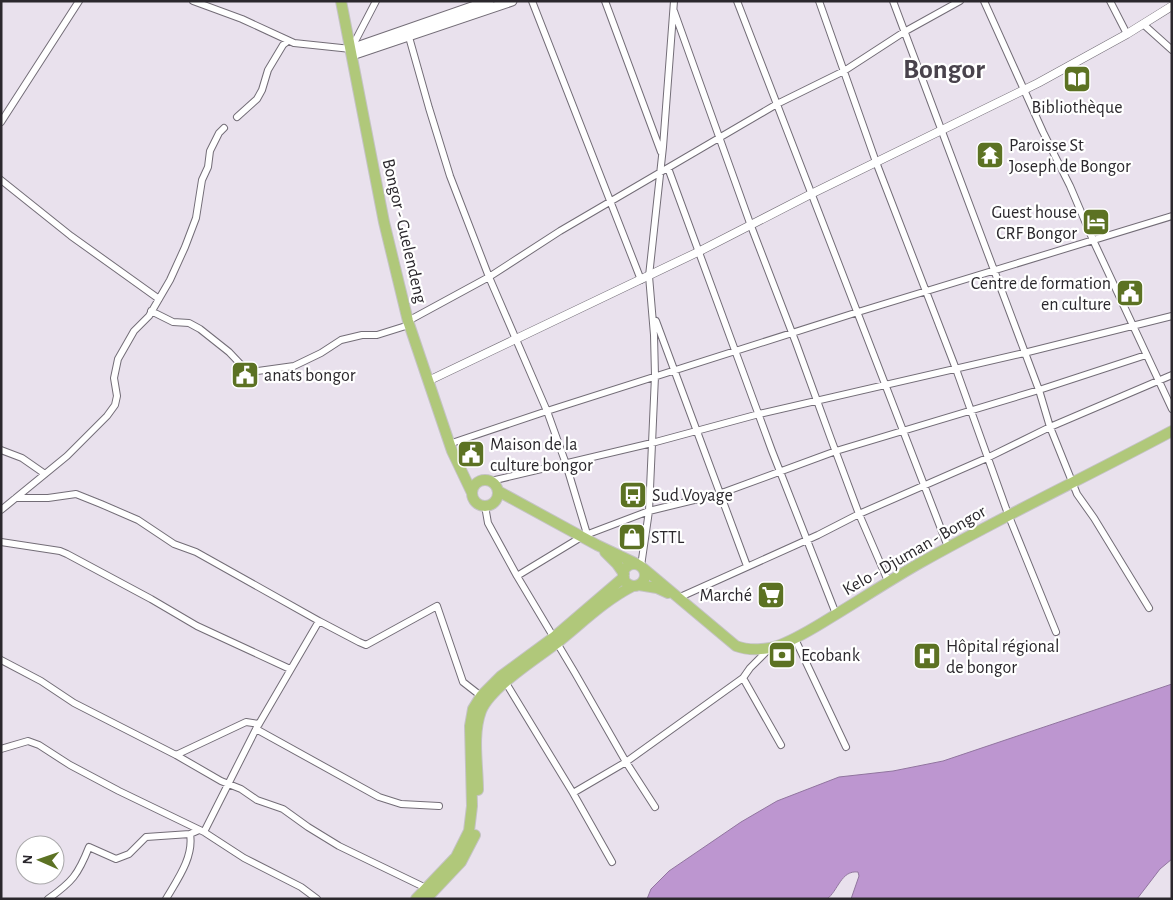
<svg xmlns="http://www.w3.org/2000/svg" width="1173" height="900" font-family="'Alegreya Sans',sans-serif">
<rect width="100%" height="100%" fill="#e9e1ed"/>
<path fill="#bd96d0" stroke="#91759f" d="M1172 684V859L1160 869 1137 899H851L859 876 858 872C841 870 838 891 827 899H647L651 889 669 871 741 822 777 801 839 777 893 771 943 761Z"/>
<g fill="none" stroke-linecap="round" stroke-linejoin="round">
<g stroke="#736d77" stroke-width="8">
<path id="minor" d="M193 1 242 19 294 43 351 49 376 1
M532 1 641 280
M605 1 661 152
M737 1 948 547
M819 1 876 162 956 369 1008 514 1056 632
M893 1 1039 390 1050 427 1077 494 1094 518 1149 608
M984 1 1043 132 1070 186 1093 240 1172 409
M1110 1 1127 34
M674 11 751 226 796 343 831 439 859 514 888 581
M1143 24 1172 50
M409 37 429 108 450 176 489 277 547 411 566 464 587 534
M237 117 257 99 262 90 268 70 283 45 288 41
M1 122 79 1
M668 168 772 451 836 614
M1 180 71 236 159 299
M151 311 173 322 189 323 200 329 229 352 247 371 251 372 294 366 321 353 341 340 362 335H377L409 325
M408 321 489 277 560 231 777 104 844 71 904 32 960 1
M656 321 747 566
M449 444 547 411 858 312 1172 216
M1 450 22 458 45 474
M491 481 652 443 759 414 1024 353 1172 316
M16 498H48L76 494 101 504 138 520 174 544 196 552 319 621 359 642 366 645 437 606 463 682 481 696
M485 506 488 523 517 576 575 673 626 762 655 807
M1 510 67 456 107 416 115 405 117 396 114 378 118 359 134 331 149 316 170 280 185 247 196 218 202 180 208 167 210 151 219 133 224 128
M1 542 60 551 67 554 151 599 197 626 290 669
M641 566 649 511 655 376 654 335 649 276 663 147 674 1
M517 576 583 536 649 511 719 494 836 451 1039 390 1146 355
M678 598 818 535 859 514 987 458 1050 427 1172 375
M795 639 846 747
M1 660 41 681 74 703 176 755 221 781 241 789 257 800 283 809 308 827 339 846 426 888
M743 678 781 745
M506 683 573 793 612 862
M256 729 379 797 401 804 439 806
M1 749 28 741 39 745 70 765 119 791 204 832 244 858 301 887 317 899
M176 755 246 722 259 724
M573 793 626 762 743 678 750 668 770 648
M204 832 256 729 319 621
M48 899C72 882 78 875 89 847L116 859 129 854 146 837 190 834 199 830
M166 899C177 880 194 857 190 834"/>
</g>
<g stroke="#736d77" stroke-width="9">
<path id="tertiary" d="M428 381 698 252 811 194 1038 83 1127 34 1172 6"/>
</g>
<g stroke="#736d77" stroke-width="11">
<path id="secondary" d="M351 49 489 1
M352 55 512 1"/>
</g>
<g stroke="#c4c3c4" stroke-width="12">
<path id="trunk" d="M341 1 384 222 408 321 452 451 472 493
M472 493a13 13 0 1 1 26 0a13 13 0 1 1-26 0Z
M498 491 597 545 637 564
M605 552 617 564 624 574
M623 575a11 11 0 1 1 22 0a11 11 0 1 1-22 0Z
M643 568 736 646C749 651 767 650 780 645 798 638 814 628 830 618 860 600 890 580 920 563 1003 516 1088 476 1172 431
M639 585 657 588 668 593
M478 790C478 766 472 735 481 711 490 688 537 658 557 643 582 623 605 600 633 586
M416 899 456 857 469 831 472 806 470 726 473 709 481 696 501 676 554 637 624 577
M426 899 461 862 475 835"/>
</g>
<use href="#minor" stroke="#fff" stroke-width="6"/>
<use href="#tertiary" stroke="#fff" stroke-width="8"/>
<use href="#secondary" stroke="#fff" stroke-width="9"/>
<use href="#trunk" stroke="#b0c87a" stroke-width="10"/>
</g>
<defs>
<g id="library-square" transform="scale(1.4375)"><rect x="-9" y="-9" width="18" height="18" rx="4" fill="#5c7223" stroke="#fff"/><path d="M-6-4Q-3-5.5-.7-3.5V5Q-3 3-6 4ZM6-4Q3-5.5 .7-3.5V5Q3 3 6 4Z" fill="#fff"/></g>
<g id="temple-square" transform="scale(1.4375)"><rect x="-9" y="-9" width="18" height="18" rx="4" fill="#5c7223" stroke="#fff"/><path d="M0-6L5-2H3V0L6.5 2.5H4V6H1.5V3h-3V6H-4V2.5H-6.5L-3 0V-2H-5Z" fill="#fff"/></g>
<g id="hotel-square" transform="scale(1.4375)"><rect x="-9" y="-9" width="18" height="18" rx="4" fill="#5c7223" stroke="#fff"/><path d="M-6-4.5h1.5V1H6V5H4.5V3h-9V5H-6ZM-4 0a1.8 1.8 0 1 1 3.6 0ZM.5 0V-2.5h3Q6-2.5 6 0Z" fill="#fff"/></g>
<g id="civic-square" transform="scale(1.4375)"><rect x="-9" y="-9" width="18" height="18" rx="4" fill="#5c7223" stroke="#fff"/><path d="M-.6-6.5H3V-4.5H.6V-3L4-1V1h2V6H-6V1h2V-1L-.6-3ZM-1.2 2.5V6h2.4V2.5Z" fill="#fff"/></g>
<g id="bus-square" transform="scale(1.4375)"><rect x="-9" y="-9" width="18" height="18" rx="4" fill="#5c7223" stroke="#fff"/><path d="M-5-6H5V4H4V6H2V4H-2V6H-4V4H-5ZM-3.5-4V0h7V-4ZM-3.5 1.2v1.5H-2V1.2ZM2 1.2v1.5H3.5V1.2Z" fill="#fff"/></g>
<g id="shop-square" transform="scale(1.4375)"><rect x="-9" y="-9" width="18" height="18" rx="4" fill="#5c7223" stroke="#fff"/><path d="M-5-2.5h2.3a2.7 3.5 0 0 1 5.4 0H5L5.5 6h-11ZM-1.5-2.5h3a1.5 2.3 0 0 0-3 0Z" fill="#fff"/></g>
<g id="supermarket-square" transform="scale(1.4375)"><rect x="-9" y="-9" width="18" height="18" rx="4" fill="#5c7223" stroke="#fff"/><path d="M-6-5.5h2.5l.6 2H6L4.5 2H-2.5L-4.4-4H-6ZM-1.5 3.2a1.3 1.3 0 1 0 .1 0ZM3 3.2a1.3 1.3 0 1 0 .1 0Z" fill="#fff"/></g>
<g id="bank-square" transform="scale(1.4375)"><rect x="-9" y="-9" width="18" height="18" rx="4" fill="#5c7223" stroke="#fff"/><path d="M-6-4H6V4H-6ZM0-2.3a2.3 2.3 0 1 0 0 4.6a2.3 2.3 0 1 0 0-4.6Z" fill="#fff"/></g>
<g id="hospital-square" transform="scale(1.4375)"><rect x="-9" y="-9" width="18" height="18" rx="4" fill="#5c7223" stroke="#fff"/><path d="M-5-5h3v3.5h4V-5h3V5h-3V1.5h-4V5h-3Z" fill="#fff"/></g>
</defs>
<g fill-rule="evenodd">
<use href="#library-square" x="1077" y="79"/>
<use href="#temple-square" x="990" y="155"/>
<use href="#hotel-square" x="1096" y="222"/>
<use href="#civic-square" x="1130" y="293"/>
<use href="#civic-square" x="245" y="375"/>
<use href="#civic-square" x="471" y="454"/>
<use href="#bus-square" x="633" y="495"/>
<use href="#shop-square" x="632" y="537"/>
<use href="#supermarket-square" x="771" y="595"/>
<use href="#bank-square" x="782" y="655"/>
<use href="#hospital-square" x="927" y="656"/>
</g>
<g text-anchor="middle" stroke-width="4.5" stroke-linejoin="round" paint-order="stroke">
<g font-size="18" fill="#2b282d" stroke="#fff" text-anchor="start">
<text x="1077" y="113" text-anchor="middle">Bibliothèque</text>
<text x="1009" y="151">Paroisse St<tspan x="1009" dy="21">Joseph de Bongor</tspan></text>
<text x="1077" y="218" text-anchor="end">Guest house<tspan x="1077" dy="21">CRF Bongor</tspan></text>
<text x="1111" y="289" text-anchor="end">Centre de formation<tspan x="1111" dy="21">en culture</tspan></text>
<text x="264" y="381">anats bongor</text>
<text x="490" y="450">Maison de la<tspan x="490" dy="21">culture bongor</tspan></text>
<text x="652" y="501">Sud Voyage</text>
<text x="651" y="543">STTL</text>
<text x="752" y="601" text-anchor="end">Marché</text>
<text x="946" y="652">Hôpital régional<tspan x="946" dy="21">de bongor</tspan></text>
<text x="801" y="661">Ecobank</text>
</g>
<g font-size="18" fill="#2b282d" stroke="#fff">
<text transform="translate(405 231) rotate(77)" y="6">Bongor - Guelendeng</text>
<text transform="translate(914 550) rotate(-30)" y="6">Kelo - Djuman - Bongor</text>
</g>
<g font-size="28" font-weight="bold" fill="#49434c" stroke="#fff">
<text x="944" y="78">Bongor</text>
</g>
</g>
<rect width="1173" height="900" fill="none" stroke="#2b282d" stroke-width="5"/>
<g transform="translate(40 860) rotate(272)"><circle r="24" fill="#ffffff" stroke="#aaa9ab"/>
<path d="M0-4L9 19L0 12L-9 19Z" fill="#5c7223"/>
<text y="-8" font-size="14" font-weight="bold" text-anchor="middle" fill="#2b282d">N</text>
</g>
</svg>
